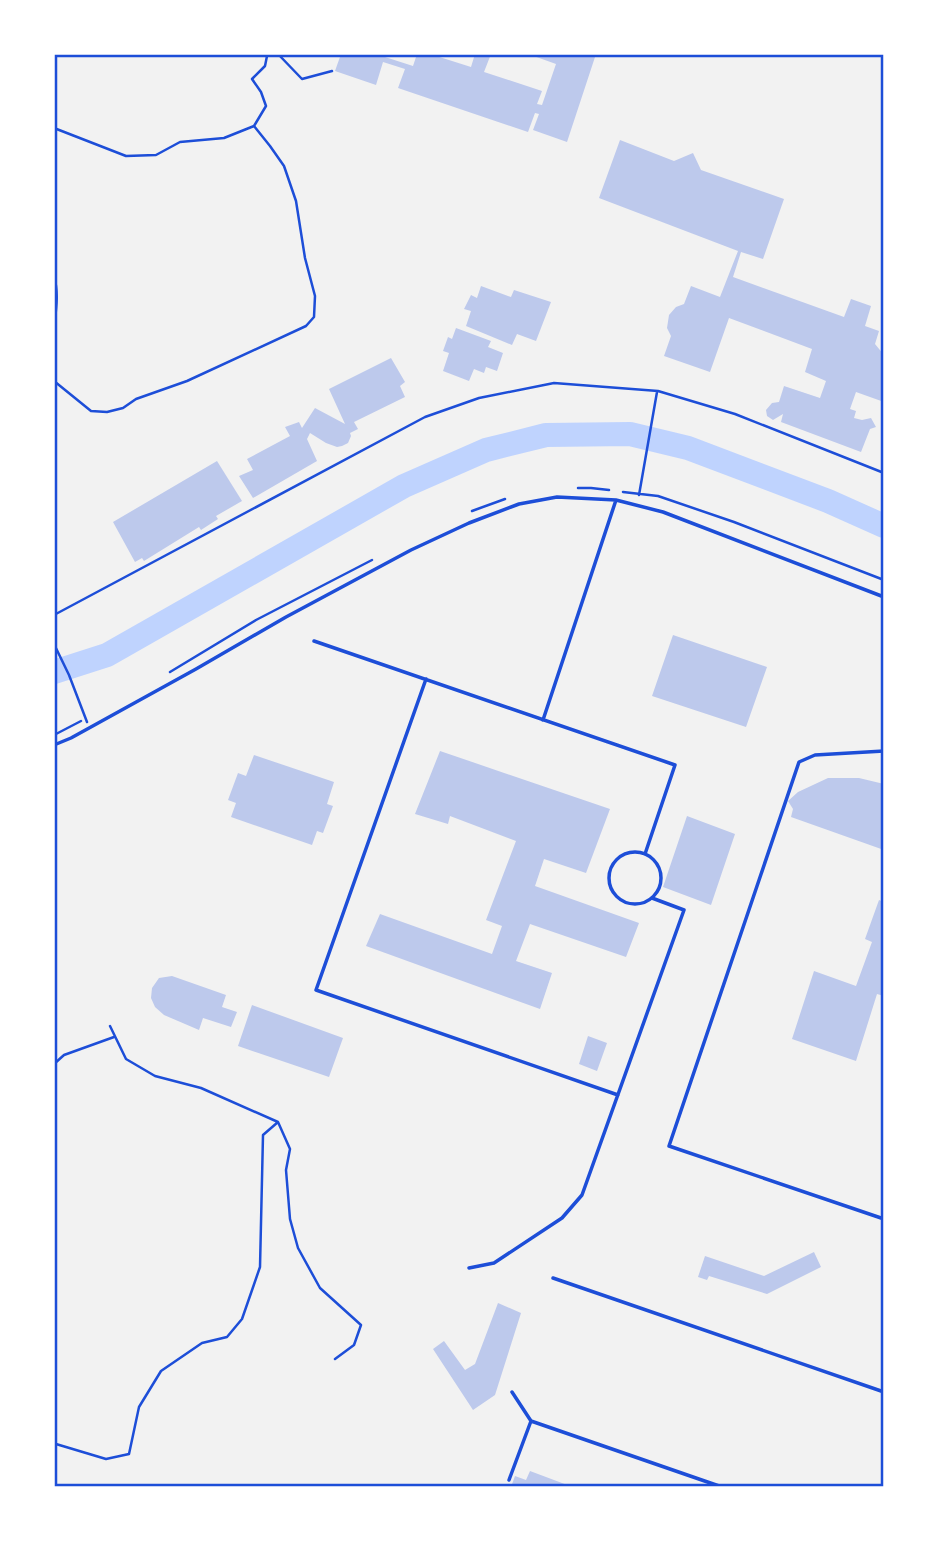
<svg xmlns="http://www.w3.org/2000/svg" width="938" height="1541" font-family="'Source Serif 4',serif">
<rect width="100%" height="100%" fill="#f2f2f2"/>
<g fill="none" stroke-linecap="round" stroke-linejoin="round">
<path stroke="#bfd3fe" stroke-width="24" d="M54 672 107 655 404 486 486 450 546 435 630 434 688 448 828 501 884 526"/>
</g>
<path fill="#bdc9ec" d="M341 54H386L385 57 413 66 417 54H430L471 67 475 54H491L484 72 542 91 537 104 542 105 556 64 528 54H553L558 56 559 54H596L567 142 533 130 539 114 535 113 528 132 398 88 405 69 383 62 376 85 335 71Z
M620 140 674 161 693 153 701 170 784 199 763 259 741 252 733 277 844 317 851 299 871 306 865 326 879 331 875 344 884 355V402L856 392 850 409 856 411 854 418 862 420 871 418 876 427 870 429 861 452 781 422 783 414 773 420 767 416 766 410 772 403 779 402 784 386 820 398 826 381 805 372 812 349 729 318 710 372 664 356 671 336 667 328 669 315 676 307 684 304 691 286 720 297 738 251 599 198Z
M481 286 511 297 514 290 551 302 536 341 517 334 512 345 466 326 471 311 464 309 471 295 477 298Z
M456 328 491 341 488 347 503 353 497 371 486 367 484 373 474 369 469 381 443 371 449 353 443 351 448 337 452 339Z
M391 358 405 382 400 386 405 397 354 422 358 429 350 433 351 436 348 443 342 446 337 447 326 443 310 433 307 439 317 461 253 498 239 476 253 470 247 459 290 436 285 427 299 422 302 428 315 408 345 424 329 389Z
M217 461 242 501 216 516 218 519 201 530 199 527 144 561 142 558 135 562 113 522Z
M673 635 767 667 746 727 652 696Z
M440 751 610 809 586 873 544 859 535 886 639 923 626 957 530 924 516 961 552 973 540 1009 366 946 380 914 492 954 502 926 486 920 516 841 450 816 448 824 415 814Z
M254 755 334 782 327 804 333 806 323 833 317 831 312 845 231 817 236 803 228 800 238 773 246 776Z
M828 778H859L884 784V850L791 817 793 809 788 801 798 792Z
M687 816 735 834 711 905 663 887Z
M879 900 884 902V996L877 994 856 1061 792 1039 814 971 856 986 872 942 865 939Z
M172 976 226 995 222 1007 237 1012 231 1027 203 1018 199 1030 164 1015 155 1007 151 998 152 988 159 978Z
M252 1005 343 1038 329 1077 238 1046Z
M588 1036 607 1043 597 1071 579 1064Z
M814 1252 821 1267 767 1294 709 1276 707 1280 698 1277 705 1256 764 1276Z
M498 1303 521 1313 495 1395 473 1410 433 1349 444 1341 465 1370 475 1364Z
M530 1471 570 1486V1487H511L515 1476 526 1480Z"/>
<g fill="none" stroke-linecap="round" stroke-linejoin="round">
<path stroke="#1d4ed8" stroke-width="2.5" d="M278 54 302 79 332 71
M54 128 126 156 156 155 180 142 224 138 254 126 266 106 261 92 252 79 265 66 267 56 269 54
M54 276C59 293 56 310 54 328
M54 381 91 411 107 412 123 408 136 399 187 381 306 326 314 317 315 296 305 258 296 201 284 166 270 146 254 126
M578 488H591L609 490
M623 492 658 496 734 522 884 580
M639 495 657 392
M472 511 505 499
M54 615 425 417 479 398 554 383 658 391 735 414 884 473
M54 644 69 675 87 722
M170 672 256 620 372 560
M56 734 81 721
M54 1064 64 1055 114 1037
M278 1122 290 1149 286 1170 290 1219 298 1248 320 1288 361 1325 354 1345 335 1359
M54 1446 56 1444 106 1459 129 1454 139 1407 161 1371 202 1343 227 1337 242 1319 260 1267 263 1135 278 1122 201 1088 155 1076 126 1059 110 1026"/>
<path stroke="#1d4ed8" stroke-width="3.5" d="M878 54 884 56
M314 641 675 765 645 854
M426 679 316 990 618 1095
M543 720 616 500
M54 745 71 738 196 669 286 617 411 550 469 523 519 504 557 497 616 500 663 512 884 597
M884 751 815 755 799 762 669 1146 884 1219
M609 878a26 26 0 1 1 52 0a26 26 0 1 1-52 0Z
M469 1268 494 1263 562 1218 582 1195 684 910 652 898
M553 1278 884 1392
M512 1392 531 1421 722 1487
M509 1480 531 1421"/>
</g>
<rect width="938" height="1541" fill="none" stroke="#ffffff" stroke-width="112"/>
<rect x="56" y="56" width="826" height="1429" fill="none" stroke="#1d4ed8" stroke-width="2.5"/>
</svg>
